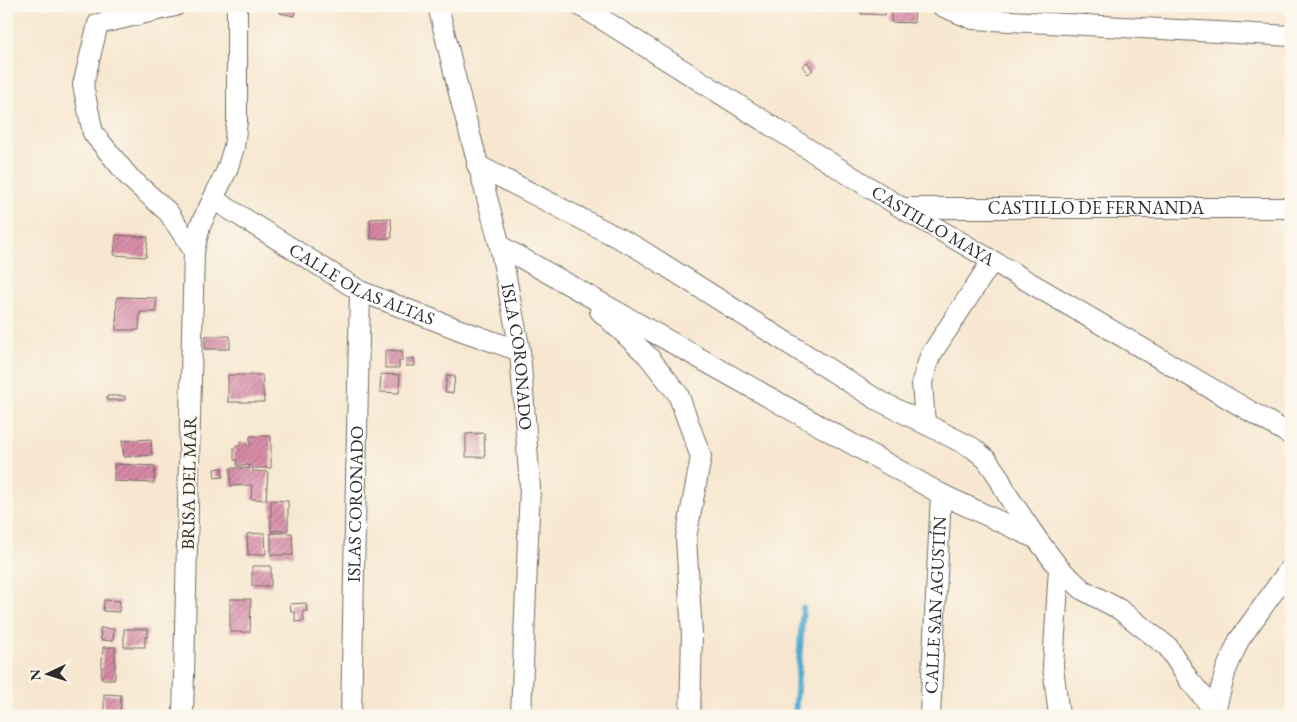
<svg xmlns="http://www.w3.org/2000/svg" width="1297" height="722" font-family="'EB Garamond',serif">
<defs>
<pattern id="building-hatch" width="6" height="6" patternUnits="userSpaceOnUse" patternTransform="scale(1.25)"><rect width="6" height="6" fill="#d88aa7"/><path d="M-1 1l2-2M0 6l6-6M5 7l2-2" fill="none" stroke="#af7188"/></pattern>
</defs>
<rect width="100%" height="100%" fill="#fbf7ec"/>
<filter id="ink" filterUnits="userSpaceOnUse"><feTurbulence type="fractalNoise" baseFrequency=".02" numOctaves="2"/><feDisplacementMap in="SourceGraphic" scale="10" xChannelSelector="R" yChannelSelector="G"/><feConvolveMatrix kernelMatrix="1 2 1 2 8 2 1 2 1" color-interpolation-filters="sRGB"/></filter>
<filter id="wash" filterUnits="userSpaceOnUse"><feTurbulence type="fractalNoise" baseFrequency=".0096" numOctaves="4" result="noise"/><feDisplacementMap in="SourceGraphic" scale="20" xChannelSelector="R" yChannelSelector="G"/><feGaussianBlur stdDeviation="1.12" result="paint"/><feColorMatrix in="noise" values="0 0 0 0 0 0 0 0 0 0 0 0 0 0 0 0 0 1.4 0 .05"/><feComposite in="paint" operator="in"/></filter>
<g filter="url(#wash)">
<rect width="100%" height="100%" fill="#f7e7d0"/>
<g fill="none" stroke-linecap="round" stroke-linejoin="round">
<path stroke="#53abd0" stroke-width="6" d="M795 716 803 608"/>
</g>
<g id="blocks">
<path fill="url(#building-hatch)" d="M281 6H296L294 16 280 13Z
M861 6H885V15L861 14Z
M892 6H915L914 23 891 22Z
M807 62 813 70 808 74 802 66Z
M391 218 392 238 371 239 370 219Z
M116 235 148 237 146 257 114 255Z
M117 297 156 298V312H140L139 330H116Z
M205 336H230V349H205Z
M385 350 402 351V361H399V368H385Z
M414 358 415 366H406V359Z
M381 374 400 375 399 393 380 392Z
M228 375H262L264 402H228Z
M447 375 455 376 453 393 445 392Z
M107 396H125V400H107Z
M484 433 485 457H466V434Z
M250 436H271V468H252L253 471 268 472 266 500 251 499 252 485 231 486 230 468H250L249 465 237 466V460H234V447L240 446V442L247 443V446H250Z
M151 439 152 455 124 457 122 441Z
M114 464 155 466 154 483 114 481Z
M222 468 223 477 215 478 214 469Z
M271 500 288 501V530L271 531Z
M265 533 266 554 248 555 247 534Z
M271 533H292L293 555H271Z
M252 566H271V586H252Z
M230 599H251L250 632H230Z
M104 600 120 601 119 612 103 611Z
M306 603 307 611H303L304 621 295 622V612H291L290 604Z
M100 628 114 629 113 641 101 640Z
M124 629H148V637H145V647H124Z
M103 647H115V679H101Z
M104 694 121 695 120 716H104Z"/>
</g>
</g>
<g filter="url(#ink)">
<use href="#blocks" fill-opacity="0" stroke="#726d65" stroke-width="1"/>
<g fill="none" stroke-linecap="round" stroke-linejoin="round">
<g stroke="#726d65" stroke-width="22">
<g id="street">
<path d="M175 6 98 24 83 85 93 133 129 177 168 212 194 251 183 716"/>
<path id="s1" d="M438 6 461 101 500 246 520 351 530 487 521 716"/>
<path id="s2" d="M581 6 902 208 1291 435"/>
<path d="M942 6 973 19 1291 36"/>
<path d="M477 165 636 247 876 399 973 448 987 460 998 476 1008 496 1037 539 1059 568 1083 590 1119 609 1168 647 1189 680 1215 711"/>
<path id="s3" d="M213 199 360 291 460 330 520 351"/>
<path id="s4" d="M904 208H1291"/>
<path d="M500 246 941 494 1037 539"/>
<path d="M194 251 200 226 227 170 234 147 237 121V6"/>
<path d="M600 311 648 356 678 394 701 457 686 538 692 634 690 716"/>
<path d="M925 424 922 382 930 356 992 261"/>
<path d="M1059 568 1053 666 1059 716"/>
<path id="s5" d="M351 716 360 291"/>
<path id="s6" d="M930 716 941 494"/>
<path d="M1216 716 1215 711 1226 670 1239 640 1291 567"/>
</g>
</g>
<use href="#street" stroke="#fff" stroke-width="20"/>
</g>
</g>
<g text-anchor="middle" stroke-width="4" stroke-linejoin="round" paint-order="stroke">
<g font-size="18" fill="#2b2b2b" stroke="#fbf7ec">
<text dy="6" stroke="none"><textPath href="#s4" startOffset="192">CASTILLO DE FERNANDA</textPath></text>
<text dy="6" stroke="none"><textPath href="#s2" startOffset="415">CASTILLO MAYA</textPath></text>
<text dy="6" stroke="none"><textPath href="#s3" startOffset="172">CALLE OLAS ALTAS</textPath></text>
<text dy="6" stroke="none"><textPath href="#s1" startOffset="360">ISLA CORONADO</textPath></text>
<text transform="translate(189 483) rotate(-89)" y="6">BRISA DEL MAR</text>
<text dy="6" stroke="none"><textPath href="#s5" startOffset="212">ISLAS CORONADO</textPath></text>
<text dy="6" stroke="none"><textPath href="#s6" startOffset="111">CALLE SAN AGUSTÍN</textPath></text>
</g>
</g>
<rect width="1297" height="722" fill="none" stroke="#fbf7ec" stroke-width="25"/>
<g transform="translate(48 674) rotate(266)" stroke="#fbf7ec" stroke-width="4" paint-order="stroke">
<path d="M0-4L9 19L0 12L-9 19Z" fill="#2b2b2b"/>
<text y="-8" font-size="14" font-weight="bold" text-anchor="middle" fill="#2b2b2b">N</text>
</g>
</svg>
